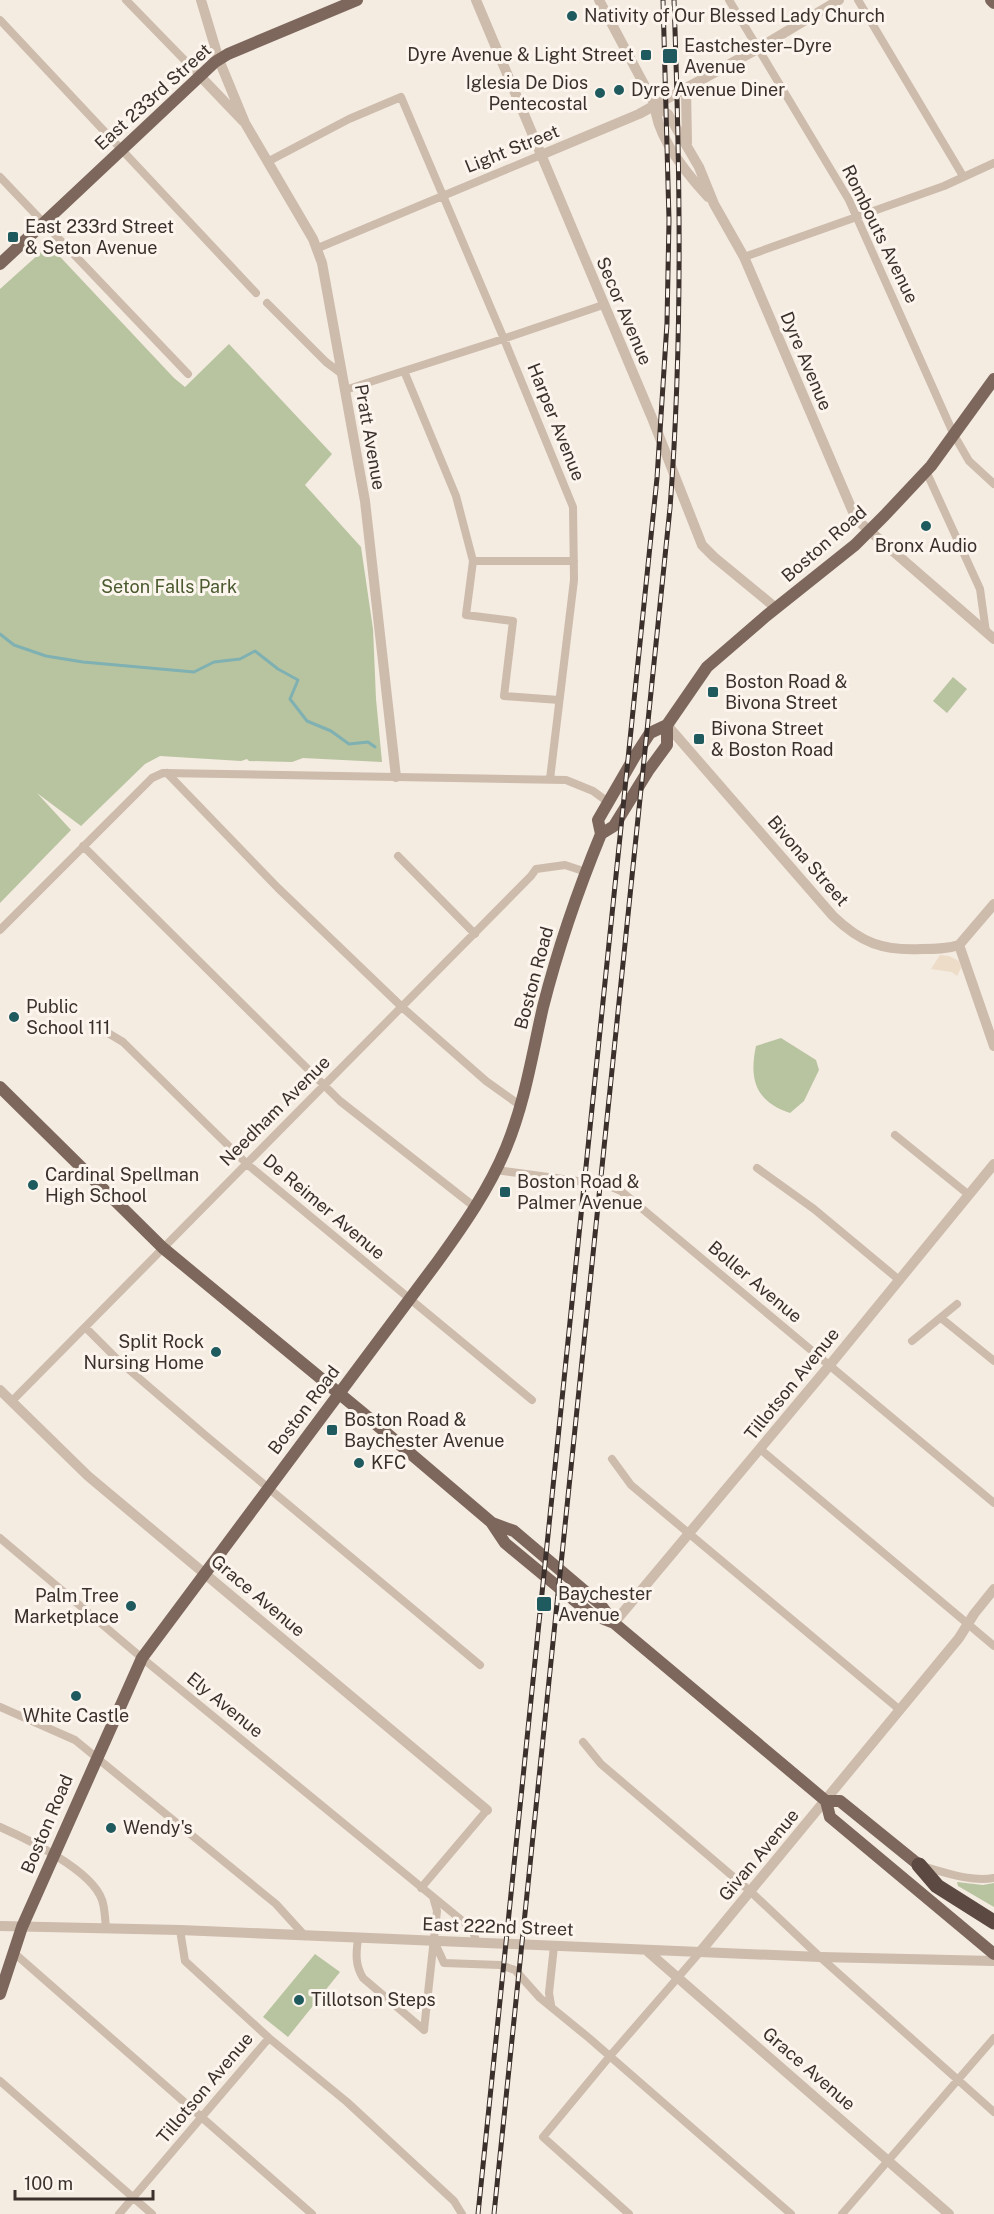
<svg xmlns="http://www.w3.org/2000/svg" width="994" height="2214" font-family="'Public Sans',sans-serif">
<rect width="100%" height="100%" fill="#f4ebe1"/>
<path fill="#b8c4a0" d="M49 245 174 378 185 387 229 344 332 454 305 485 361 547 373 629 376 699 382 762 303 758 292 762 249 761 247 759 241 761 160 756 145 764 81 826 37 793 71 830 0 903V289Z
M953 677 967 689 947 713 933 701Z
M781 1038 816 1060 819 1070 804 1101 790 1113C755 1101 749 1079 756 1046Z
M957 1882 983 1885 994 1883V1907L958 1886Z
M315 1954 340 1972 288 2037 263 2017Z"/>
<path fill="#ecdcc8" d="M940 955 949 956 959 961 961 968 957 976 952 972 931 969Z"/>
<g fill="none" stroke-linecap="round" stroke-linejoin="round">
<path stroke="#7fb0b2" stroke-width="3" d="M0 634 14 645 46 656 83 662 194 672 214 662 240 659 255 651 278 669 298 680 290 699 307 721 331 731 349 744 368 742 375 747"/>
<path stroke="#cdbbac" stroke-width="8" d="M126 0 200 76
M729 0 849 200 954 435 969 461 994 484
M858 0 963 176
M0 20 256 293
M269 161 349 119 401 97 504 339 573 507 574 580 550 779
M0 177 188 374
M318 248 541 155
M744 257 944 186 994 163
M267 303 326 362 342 374
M404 371 456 496 473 561H574
M345 390 494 342 603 305
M926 471 980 589 986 632
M473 561 466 615 513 621 504 696 559 700
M167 773 278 888 403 1008 486 1081 521 1106
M83 846 340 1101 476 1208
M398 856 475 934
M0 930 152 778 163 773 566 780 593 791 608 802
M103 1030 123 1042 247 1164 532 1400
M895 1135 969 1195
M757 1168 814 1209 898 1279
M496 1170 607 1185 621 1191 994 1503
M941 1318 994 1361
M85 1327 119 1361 205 1435 480 1665
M912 1341 957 1304
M12 1401 531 876 536 869 565 865 586 872
M760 1449 994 1646
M612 1459 631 1485 900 1710
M0 1538 142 1658 465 1923 472 1929 477 1943
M0 1707 75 1740 276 1904 305 1936
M583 1742 601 1764 750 1891 820 1957 994 2112
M0 1827C27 1839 92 1870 102 1900 105 1908 105 1919 106 1928
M921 1866C945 1872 969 1882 994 1878
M421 1888 487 1810
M180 1930 185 1961 269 2038 347 2102 454 2201 462 2214
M358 1939C356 1953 355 1965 363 1978L424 2030
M434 1941 444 1963 500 1965 515 1970 540 1998 589 2038 791 2214
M13 1952 312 2214
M551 2005 549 1993 554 1946
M424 2030 437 1911 433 1897
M0 2081 152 2214
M119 2214 269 2038
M629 2214 543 2137 610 2056 700 1952
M842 2214 994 2038"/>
<path stroke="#cdbbac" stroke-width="10" d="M201 0 219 60 245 123 313 239 322 263 365 501 396 777
M476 0 652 418 702 545 714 557 776 608
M599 0 655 105C656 136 687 174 708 197
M200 76 243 121
M686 89 687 143
M655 105 668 114 699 167 714 204 744 257 856 519 994 639
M541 155 639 114 759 48 839 0
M667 725 833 916C861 943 883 951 922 949 935 949 947 949 959 945
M994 904 959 945 994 1046
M0 1390 88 1476 487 1810
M614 1623 829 1366 994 1164
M0 1926 180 1930 820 1957 994 1961
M646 1950 949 2214
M700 1952 959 1638 974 1614 994 1589"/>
<path stroke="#7d675c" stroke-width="12" d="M991 0 994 3
M0 264 215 62 228 54 357 0
M601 834 614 826 648 771 667 745V725
M0 1087 163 1248 364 1414 491 1522 505 1543 540 1572 591 1614 614 1623
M492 1523 514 1531 600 1604 614 1623 826 1801 830 1817 994 1954
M826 1801H840L919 1865
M0 1994 22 1927 142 1658 438 1261C464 1225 489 1189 506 1148 525 1102 532 1055 543 1007 558 948 578 890 601 834L598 820 635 756 650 733 667 725 707 667 766 616 855 545 885 515 931 466 994 379"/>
<path stroke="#5c4a42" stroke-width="15" d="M919 1865 937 1886 994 1922"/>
<g stroke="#3b302b" stroke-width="5">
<path id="rail" d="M478 2214 657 478 667 323 669 220 663 0
M494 2214 670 508C683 339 680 170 674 0"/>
</g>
<use href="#rail" stroke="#fbf5ee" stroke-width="3" stroke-dasharray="9" stroke-linecap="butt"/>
</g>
<g fill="#1f5a5e" stroke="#fbf5ee" stroke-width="2">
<circle cx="572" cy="16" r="6"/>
<rect x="640" y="49" width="12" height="12" rx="3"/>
<rect x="662" y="48" width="16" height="16" rx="3"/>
<circle cx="619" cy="90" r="6"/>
<circle cx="600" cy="93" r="6"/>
<rect x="7" y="231" width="12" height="12" rx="3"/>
<circle cx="926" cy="526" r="6"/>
<rect x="707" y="686" width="12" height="12" rx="3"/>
<rect x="693" y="733" width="12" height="12" rx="3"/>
<circle cx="14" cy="1017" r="6"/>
<circle cx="33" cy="1185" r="6"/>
<rect x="499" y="1186" width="12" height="12" rx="3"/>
<circle cx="216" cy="1352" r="6"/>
<rect x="326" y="1424" width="12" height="12" rx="3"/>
<circle cx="359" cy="1463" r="6"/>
<rect x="536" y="1596" width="16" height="16" rx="3"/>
<circle cx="131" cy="1606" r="6"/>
<circle cx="76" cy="1696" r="6"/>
<circle cx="111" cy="1828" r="6"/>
<circle cx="299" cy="2000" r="6"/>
</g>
<g text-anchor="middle" stroke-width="6" stroke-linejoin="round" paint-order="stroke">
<g font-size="18" fill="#3b302b" stroke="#fbf5ee" text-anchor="start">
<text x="584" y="22">Nativity of Our Blessed Lady Church</text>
<text x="684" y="52">Eastchester–Dyre<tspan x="684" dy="21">Avenue</tspan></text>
<text x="634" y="61" text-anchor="end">Dyre Avenue &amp; Light Street</text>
<text x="588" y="89" text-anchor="end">Iglesia De Dios<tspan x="588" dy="21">Pentecostal</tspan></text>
<text x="631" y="96">Dyre Avenue Diner</text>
<text x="25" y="233">East 233rd Street<tspan x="25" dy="21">&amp; Seton Avenue</tspan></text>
<text x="926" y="552" text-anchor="middle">Bronx Audio</text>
<text x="725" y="688">Boston Road &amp;<tspan x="725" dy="21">Bivona Street</tspan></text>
<text x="711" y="735">Bivona Street<tspan x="711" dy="21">&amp; Boston Road</tspan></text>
<text x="26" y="1013">Public<tspan x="26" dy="21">School 111</tspan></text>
<text x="45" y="1181">Cardinal Spellman<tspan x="45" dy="21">High School</tspan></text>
<text x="517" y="1188">Boston Road &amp;<tspan x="517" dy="21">Palmer Avenue</tspan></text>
<text x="204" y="1348" text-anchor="end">Split Rock<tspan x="204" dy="21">Nursing Home</tspan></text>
<text x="344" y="1426">Boston Road &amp;<tspan x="344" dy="21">Baychester Avenue</tspan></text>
<text x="371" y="1469">KFC</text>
<text x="558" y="1600">Baychester<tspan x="558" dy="21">Avenue</tspan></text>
<text x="119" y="1602" text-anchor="end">Palm Tree<tspan x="119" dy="21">Marketplace</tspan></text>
<text x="76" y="1722" text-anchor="middle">White Castle</text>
<text x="123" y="1834">Wendy's</text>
<text x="311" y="2006">Tillotson Steps</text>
</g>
<g font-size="18" fill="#3b302b" stroke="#fbf5ee">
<text transform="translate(153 97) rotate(-42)" y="6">East 233rd Street</text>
<text transform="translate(512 149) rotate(-22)" y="6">Light Street</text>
<text transform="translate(880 234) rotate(64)" y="6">Rombouts Avenue</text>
<text transform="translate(624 311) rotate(67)" y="6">Secor Avenue</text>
<text transform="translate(806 361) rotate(67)" y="6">Dyre Avenue</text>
<text transform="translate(556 422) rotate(68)" y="6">Harper Avenue</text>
<text transform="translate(370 437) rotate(80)" y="6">Pratt Avenue</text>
<text transform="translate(824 544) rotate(-41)" y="6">Boston Road</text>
<text transform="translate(808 861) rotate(49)" y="6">Bivona Street</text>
<text transform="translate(534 978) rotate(-75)" y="6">Boston Road</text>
<text transform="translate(275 1111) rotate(-45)" y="6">Needham Avenue</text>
<text transform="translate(324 1207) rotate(40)" y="6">De Reimer Avenue</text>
<text transform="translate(755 1282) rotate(40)" y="6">Boller Avenue</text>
<text transform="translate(792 1384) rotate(-51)" y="6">Tillotson Avenue</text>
<text transform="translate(304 1410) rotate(-53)" y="6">Boston Road</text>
<text transform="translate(258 1596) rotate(40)" y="6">Grace Avenue</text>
<text transform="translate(225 1705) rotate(39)" y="6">Ely Avenue</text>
<text transform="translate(47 1824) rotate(-67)" y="6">Boston Road</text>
<text transform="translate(759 1855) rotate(-50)" y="6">Givan Avenue</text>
<text transform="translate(498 1927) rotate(2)" y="6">East 222nd Street</text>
<text transform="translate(809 2069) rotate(41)" y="6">Grace Avenue</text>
<text transform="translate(205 2088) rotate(-50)" y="6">Tillotson Avenue</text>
</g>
<g font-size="18" fill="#4a5a2e" stroke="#fbf5ee">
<text x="169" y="593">Seton Falls Park</text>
</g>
</g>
<path d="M15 2190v9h138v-9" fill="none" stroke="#3b302b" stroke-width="3"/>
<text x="24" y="2190" font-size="18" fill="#3b302b" stroke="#fbf5ee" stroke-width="4.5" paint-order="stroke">100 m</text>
</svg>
